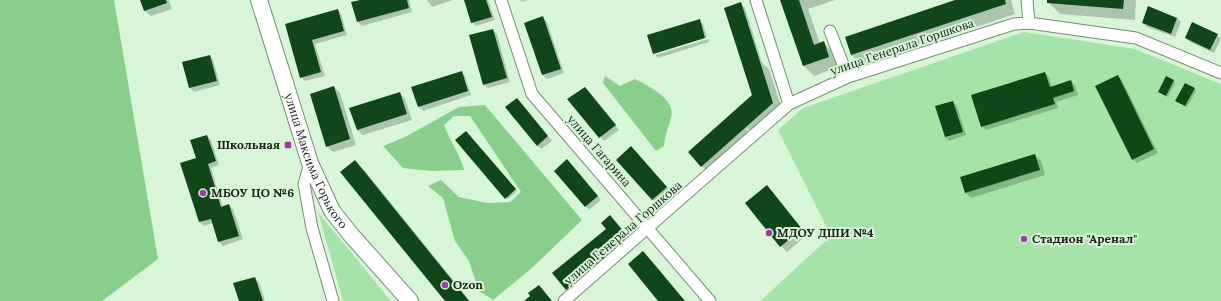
<svg xmlns="http://www.w3.org/2000/svg" width="1221" height="301" font-family="Lora,serif">
<rect width="100%" height="100%" fill="#d8f5d8"/>
<path fill="#a6e3a9" d="M1024 32 1135 49 1221 84V301H760L831 236 778 130 803 108Z
M318 212 391 301H343Z"/>
<path fill="#89ce8d" d="M0 0H114L158 259 102 301H0Z
M605 76 620 86 635 79C648 86 677 99 671 118 668 129 665 134 664 146L656 151 603 83Z
M485 105 582 220 533 267 493 300 479 291 469 261 455 241 443 198 428 186 441 180 459 197 487 203 510 202 521 192 470 116H454L444 125C450 141 460 154 464 170L431 171 403 168 383 146 405 137 459 107Z"/>
<path fill="#0003" d="M141 0H169L172 9 151 16 145 11Z
M364 0H409L412 12 362 26 358 22Z
M427 0H453L432 7Z
M465 0H488L495 20 476 26 472 22Z
M520 0H528L522 2Z
M781 0H835L808 9 820 44 823 42 833 52 838 67 814 76 804 66Z
M958 0H1011L1015 14 862 65 852 55 846 38Z
M1048 0H1136L1135 20 1060 14 1048 2Z
M741 4 745 8 762 63 769 69 783 113 756 137 747 128 746 129 749 132 706 170 702 166 753 95Z
M1149 8 1177 18 1181 22 1175 37 1147 27 1143 23Z
M338 10 341 14 347 35 315 44 325 76 305 81 301 77 286 25Z
M543 18 547 22 564 73 547 79 543 75 525 24Z
M699 21 703 24 707 37 654 54 648 36Z
M493 30 497 34 510 82 488 88 484 84Z
M1217 35 1221 39 1214 53 1190 42 1186 38Z
M708 39 709 42 658 58 655 55Z
M209 56 213 60 220 85 194 92 190 88 183 63Z
M461 72 465 76 471 95 423 111 419 107 413 88Z
M1045 73 1049 77 1052 87 1071 81 1075 85 1078 95 1056 102 1058 108 986 130 982 126Z
M1118 76 1122 80 1158 153 1137 163 1133 159Z
M1173 81 1175 83 1168 97 1159 92Z
M334 87 340 93 356 145 333 152 327 146Z
M585 88 619 130 604 141 569 99Z
M1194 89 1196 91 1187 107 1178 102Z
M400 93 405 99 412 120 363 135 357 130Z
M953 102 957 106 966 135 949 141 945 137Z
M521 103 552 141 541 149 537 145Z
M466 132 517 191 508 199 457 140Z
M207 136 211 140 219 165 211 168 223 207 229 205 233 209 243 239 223 246 219 242 213 223 204 226 200 222 181 164 197 159Z
M635 151 670 191 657 204 617 160Z
M1035 155 1041 161 1045 175 971 198 965 192Z
M355 161 365 171 470 301H446Z
M571 165 601 200 589 210 586 206Z
M772 192 807 235 787 252 781 246Z
M610 216 634 244 573 295 567 289 607 229Z
M643 252 653 262 685 301H659Z
M255 278 259 282 265 301H240Z"/>
<path fill="#114619" d="M140 0H166L167 3 144 11Z
M360 0H407L409 8 357 22 351 2Z
M464 0H486L492 17 471 23Z
M780 0H799L814 45 824 41 829 57 803 66Z
M955 0H1005L1006 4 851 55 845 37Z
M1047 0H1124L1123 9 1047 3Z
M741 2 773 103 701 167 688 152 752 95 724 8Z
M1148 6 1177 18 1171 34 1142 23Z
M338 9 344 31 312 40 321 72 300 78 285 24Z
M543 16 561 69 542 75 524 23Z
M700 19 705 38 653 54 647 35Z
M1192 22 1218 34 1210 50 1185 38Z
M493 29 507 78 483 85 469 35Z
M210 55 217 81 189 88 182 62Z
M462 71 468 91 418 107 411 87Z
M1045 72 1050 87 1071 80 1074 91 1053 98 1055 104 981 127 971 95Z
M1118 75 1154 149 1132 160 1095 86Z
M1166 76 1174 80 1166 96 1158 92Z
M1185 83 1195 88 1185 106 1175 101Z
M334 86 350 139 326 147 310 94Z
M585 87 616 125 599 138 567 99Z
M400 92 407 114 357 130 349 108Z
M517 98 548 136 537 146 505 107Z
M953 101 963 132 945 137 935 106Z
M466 131 516 189 505 199 455 140Z
M207 135 216 161 208 164 221 207 229 204 239 236 218 242 211 219 199 222 180 163 196 158 190 140Z
M631 146 667 187 652 200 616 160Z
M1035 154 1040 170 965 193 960 177Z
M567 159 598 196 585 207 554 171Z
M355 160 469 301H445L340 172Z
M767 185 802 229 780 247 745 203Z
M610 215 629 238 566 290 552 273 606 229 601 223Z
M643 251 685 301H658L628 264Z
M255 277 263 301H239L233 283Z
M539 285 552 301H524L530 296 528 293Z"/>
<g fill="none" stroke-linecap="round" stroke-linejoin="round">
<g stroke="#738e74" stroke-width="13">
<path id="street" d="M501 0 532 94 710 301
M756 0 789 104
M1027 0 1029 23
M830 31 848 77
M310 163 304 184 312 228 333 301
M564 301 789 104 848 77 1014 24 1029 23 1136 38 1221 73"/>
</g>
<g stroke="#738e74" stroke-width="18">
<g id="secondary">
<path id="s1" d="M259 0 310 163 332 211 352 236 410 301"/>
</g>
</g>
<use href="#street" stroke="#fff" stroke-width="11"/>
<use href="#secondary" stroke="#fff" stroke-width="16"/>
</g>
<g fill="#9e3ca3" stroke="#d8f5d8" stroke-width="1.5">
<rect x="284" y="141" width="8" height="8" rx="2"/>
<circle cx="203" cy="193" r="4"/>
<circle cx="769" cy="233" r="4"/>
<circle cx="1024" cy="239" r="4"/>
<circle cx="445" cy="285" r="4"/>
</g>
<g text-anchor="middle" stroke-width="4" stroke-linejoin="round" paint-order="stroke">
<g font-size="12" fill="#172117" stroke="#d8f5d8">
<text transform="translate(902 47) rotate(-19)" y="4">улица Генерала Горшкова</text>
<text transform="translate(599 151) rotate(49)" y="4">улица Гагарина</text>
<text dy="4" stroke="none"><textPath href="#s1" startOffset="171">улица Максима Горького</textPath></text>
<text transform="translate(623 233) rotate(-41)" y="4">улица Генерала Горшкова</text>
</g>
<g font-size="12" font-weight="bold" fill="#172117" stroke="#d8f5d8" text-anchor="start">
<text x="280" y="149" text-anchor="end">Школьная</text>
<text x="211" y="197">МБОУ ЦО №6</text>
<text x="777" y="237">МДОУ ДШИ №4</text>
<text x="1032" y="243">Стадион "Аренал"</text>
<text x="453" y="289">Ozon</text>
</g>
</g>
</svg>
